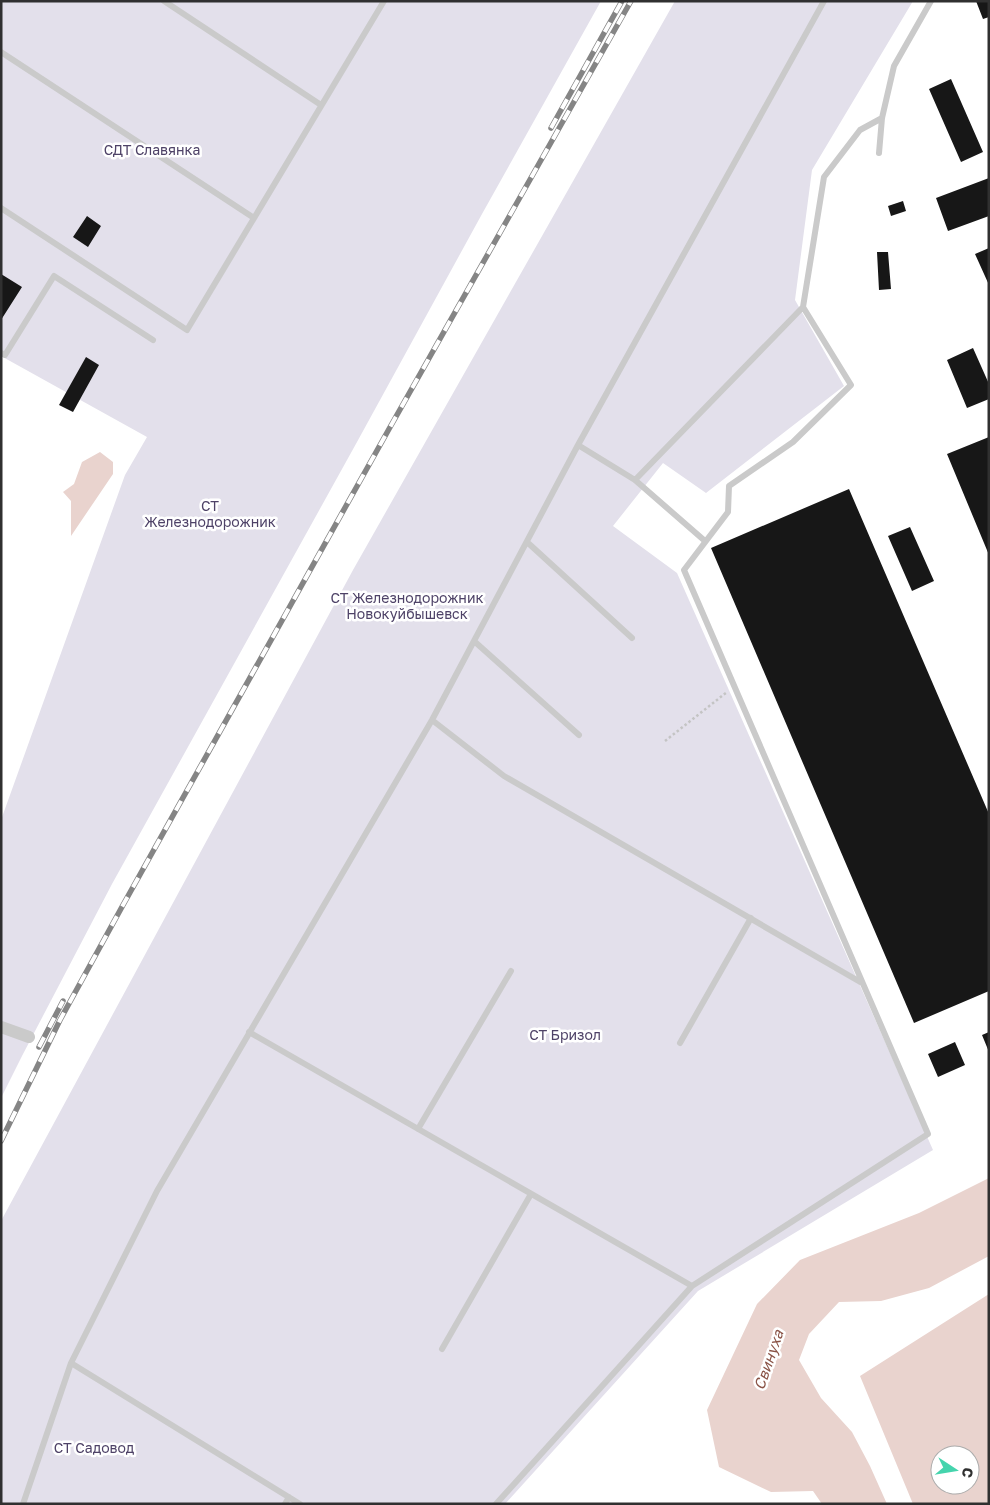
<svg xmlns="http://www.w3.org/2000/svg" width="990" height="1505" font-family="'Golos Text',sans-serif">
<rect width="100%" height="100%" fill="#fff"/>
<path fill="#e3e0eb" d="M1 1H601L482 214 357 442 112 884 22 1056 1 1098V820L125 475 147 437 1 356Z
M675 1H913L812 170 795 300 844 386 706 493 663 463 613 526 677 573 933 1150 698 1291 505 1504H1V1221L353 570Z"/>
<path fill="#e9d3ce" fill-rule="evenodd" d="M100 452 113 462V474L71 536V501L63 492 74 484 82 462Z
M989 1178V1256L929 1288 881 1301 839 1302 809 1334 799 1360 821 1398 852 1432 870 1466 887 1504H822L813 1491 771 1492 719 1467 707 1410 757 1304 800 1260 919 1213Z
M989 1294V1504H913L860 1376ZM940 1455H970V1485H940Z"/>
<path fill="#171717" d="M976 1H989V17L983 19Z
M951 79 983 152 961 162 929 89Z
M989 178V216L948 231 936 198Z
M903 201 906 211 891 216 888 206Z
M87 216 101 226 88 247 73 237Z
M989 248V285L975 254Z
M877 252H888L891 289 879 290Z
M1 274 22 287 1 320Z
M973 348 989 384V399L967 408 947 360Z
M86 357 99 365 73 412 59 405Z
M989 437V555L947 454Z
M849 489 989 814V991L914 1023 711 548Z
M910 527 934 581 912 591 888 536Z
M989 1032V1052L982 1035Z
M955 1042 965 1065 938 1077 928 1054Z"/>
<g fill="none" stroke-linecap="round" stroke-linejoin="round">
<path stroke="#c4c4c4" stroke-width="2.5" stroke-dasharray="2.5 2.5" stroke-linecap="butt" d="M665 741 727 692"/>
<path stroke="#cacaca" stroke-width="6" d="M164 1 321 105
M1 52 254 218
M879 153 882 118 894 66 931 1
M1 208 187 330 384 1
M1 353 5 355 54 276 153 340
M578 445 635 480 705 541
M635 480 803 307
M527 542 632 638
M474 641 579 735
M432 720 504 776 862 983
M249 1032 692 1286
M680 1043 751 918
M418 1129 511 971
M442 1349 531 1194
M71 1363 300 1504
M23 1504 71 1363 157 1191 432 720 578 445 824 1
M285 1504 289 1497
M496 1504 692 1286 928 1134 684 570 728 512 729 486 793 442 851 385 803 307 824 177 860 130 882 118"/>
<path stroke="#cacaca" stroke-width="12" d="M1 1027 29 1037"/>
<g stroke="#858585" stroke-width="5.5">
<path id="rail" d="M551 128 622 1
M39 1047 63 1001
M1 1141 60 1020 123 905 389 429 631 1"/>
</g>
<use href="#rail" stroke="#fff" stroke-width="4" stroke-dasharray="11" stroke-linecap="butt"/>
</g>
<g text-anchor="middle" stroke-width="5" stroke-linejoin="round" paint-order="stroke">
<g font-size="14" fill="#4e4267" stroke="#fff">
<text x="152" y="155">СДТ Славянка</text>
<text x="210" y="511">СТ<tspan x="210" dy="16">Железнодорожник</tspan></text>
<text x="407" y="603">СТ Железнодорожник<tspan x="407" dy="16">Новокуйбышевск</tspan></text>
<text x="565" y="1040">СТ Бризол</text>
<text x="94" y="1453">СТ Садовод</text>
</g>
<g font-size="15" font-style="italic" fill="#8a5346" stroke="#fff">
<text transform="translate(769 1360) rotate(-71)" y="5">Свинуха</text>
</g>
</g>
<rect width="990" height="1505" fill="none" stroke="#303030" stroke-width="5"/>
<g transform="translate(955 1470) rotate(102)"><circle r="24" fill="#ffffff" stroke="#acacac"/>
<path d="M0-4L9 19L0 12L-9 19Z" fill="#45d4ad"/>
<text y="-8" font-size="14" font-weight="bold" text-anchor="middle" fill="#303030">С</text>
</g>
</svg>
